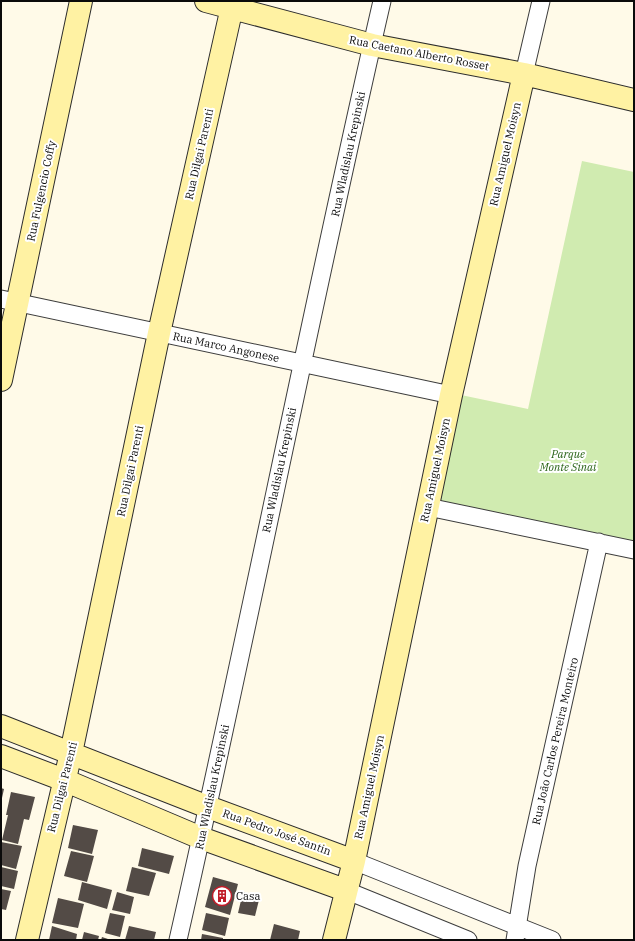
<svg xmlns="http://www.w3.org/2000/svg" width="635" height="941" font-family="'IBM Plex Serif',serif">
<rect width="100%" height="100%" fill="#fffae8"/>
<path fill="#d0ebb0" d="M582 161 634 172V542L438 500 461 395 528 409Z"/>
<path fill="#534b46" d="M1 788 4 789 2 798H1Z
M11 792 35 797 29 820 24 819 18 844 2 840 8 815H6Z
M73 825 98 830 92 854 68 848Z
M1 842 22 846 16 869 1 865Z
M142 848 174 856 169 874 138 866Z
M71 851 94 856 87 882 64 876Z
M1 867 18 871 14 889 1 886Z
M132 867 156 873 149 896 126 891Z
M213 877 238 884 230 915 205 907Z
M82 882 112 890 107 909 78 900Z
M1 889 11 891 6 910 1 909Z
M117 892 134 897 130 914 112 910Z
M243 892 260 896 255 916 238 913Z
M58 898 84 904 78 928 52 923Z
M110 913 125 916 120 937 105 933Z
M206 913 229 918 225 936 202 930Z
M274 924 300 931 298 940H270Z
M52 926 77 934 76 940H49Z
M129 926 156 932 154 940H125Z
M84 932 99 936 98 940H82Z
M202 934 223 938V940H201Z
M102 937 111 940H101Z"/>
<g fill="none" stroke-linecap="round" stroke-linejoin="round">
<g stroke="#3d3d3d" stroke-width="19">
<path id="street" d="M524 74 541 1
M1 299 451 395
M428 507 634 550
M354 861 552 940
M345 890 468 940
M178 940C249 628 310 313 382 1
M515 940 527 866 599 542"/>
</g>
<g stroke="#2c2c2c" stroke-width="24">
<path id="secondary" d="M206 1 372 45 524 74 634 100
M1 380 81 1
M1 726 208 807 354 861
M1 756 64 780 201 838 345 890
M27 940 71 753 159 333 232 7
M334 940 354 861 451 395 524 74"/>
</g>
<use href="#street" stroke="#fff" stroke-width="17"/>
<use href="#secondary" stroke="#fff2a3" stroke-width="22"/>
</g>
<defs>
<g id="building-ring" transform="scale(1)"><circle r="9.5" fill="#fff" stroke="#c11c29" stroke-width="1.5"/><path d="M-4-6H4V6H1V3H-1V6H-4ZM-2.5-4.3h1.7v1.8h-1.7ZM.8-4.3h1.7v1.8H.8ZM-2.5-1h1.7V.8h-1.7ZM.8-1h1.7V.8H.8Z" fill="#c11c29"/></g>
</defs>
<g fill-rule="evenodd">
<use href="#building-ring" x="222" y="896"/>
</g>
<g text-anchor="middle" stroke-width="4" stroke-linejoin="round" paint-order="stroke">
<g font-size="11" fill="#0a0a0a" stroke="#fff">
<text transform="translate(419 53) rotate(11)" y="4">Rua Caetano Alberto Rosset</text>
<text transform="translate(199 154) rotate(-77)" y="4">Rua Dilgai Parenti</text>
<text transform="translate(348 154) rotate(-78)" y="4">Rua Wladislau Krepinski</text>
<text transform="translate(505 154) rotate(-77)" y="4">Rua Amiguel Moisyn</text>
<text transform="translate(41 191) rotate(-78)" y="4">Rua Fulgencio Coffy</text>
<text transform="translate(226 347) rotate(12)" y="4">Rua Marco Angonese</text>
<text transform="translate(279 470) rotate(-78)" y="4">Rua Wladislau Krepinski</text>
<text transform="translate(435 470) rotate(-78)" y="4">Rua Amiguel Moisyn</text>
<text transform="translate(130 471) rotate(-78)" y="4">Rua Dilgai Parenti</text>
<text transform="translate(555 741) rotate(-77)" y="4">Rua João Carlos Pereira Monteiro</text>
<text transform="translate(62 787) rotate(-76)" y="4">Rua Dilgai Parenti</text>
<text transform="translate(212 787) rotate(-78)" y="4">Rua Wladislau Krepinski</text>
<text transform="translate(369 787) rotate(-78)" y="4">Rua Amiguel Moisyn</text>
<text transform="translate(277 832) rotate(20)" y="4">Rua Pedro José Santin</text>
</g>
<g font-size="11" font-style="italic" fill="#2a6418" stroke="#fff">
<text x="568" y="458">Parque<tspan x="568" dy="13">Monte Sinai</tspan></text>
</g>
<g font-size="11" fill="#0a0a0a" stroke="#fff" text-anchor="start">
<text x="236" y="900">Casa</text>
</g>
</g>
<rect width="635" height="941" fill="none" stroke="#0a0a0a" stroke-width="4"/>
</svg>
